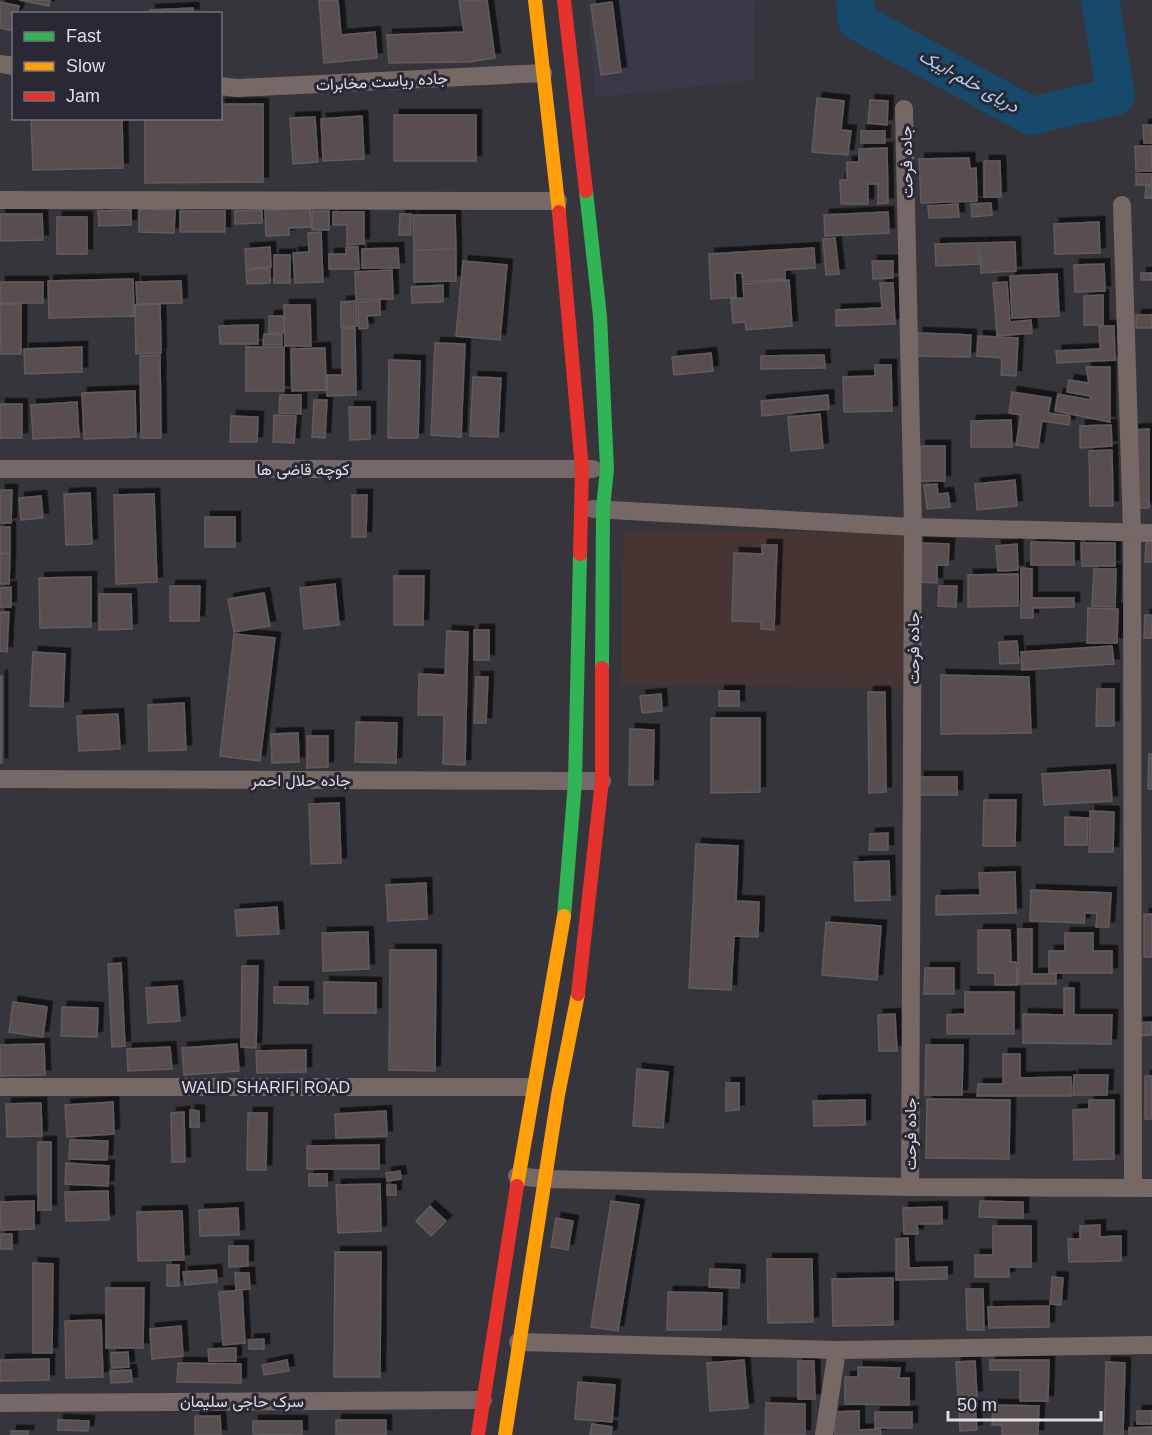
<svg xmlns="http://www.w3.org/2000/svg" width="1152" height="1435" font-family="Arial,Vazirmatn,sans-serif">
<defs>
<filter id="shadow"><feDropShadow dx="5.5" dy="-5.5" stdDeviation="0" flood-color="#0009"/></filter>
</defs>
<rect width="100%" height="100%" fill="#35353b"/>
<path fill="#3b3848" d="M588 0H755L754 80 595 98Z"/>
<path fill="#473534" d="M623 530 905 533 903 688 621 685Z"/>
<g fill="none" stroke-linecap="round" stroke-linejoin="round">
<path stroke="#16496b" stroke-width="38" d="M855 0 857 21 1031 116 1116 96 1100 0"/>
</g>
<path fill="#584e50" stroke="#5f5c5e" stroke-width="1.5" filter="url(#shadow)" d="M19 0H50L49 6Z
M319 0H338L341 35 375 32 377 58 324 63Z
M459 0H487L495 58 468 62 389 63 387 35 464 32Z
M0 2 19 6 17 14H14L13 31 0 28Z
M612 2 621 72 601 75 591 5Z
M193 8 194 14H150V10Z
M817 98 844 101 841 130 851 131 848 155 812 152Z
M870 100 888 101 887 125 868 123Z
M220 104H263V182L145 183V118H220Z
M394 115H476V161H394Z
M362 116 364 159 323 161 321 119Z
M315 117 318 162 293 164 290 118Z
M31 118H122L123 168 33 170Z
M1143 125H1152V143H1144Z
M861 131H885V143H861Z
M1135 146H1152V171H1136Z
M887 148 888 203 878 204V184H868V204H841L840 180H847V162H859V149Z
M969 158 970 169 976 168 977 201 921 203 919 159Z
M984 161H1000L1001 197H984Z
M1136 174H1152V185H1136Z
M1146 186H1152V198H1145Z
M991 203 992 215 972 217 971 204Z
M958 204 959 217 929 218 928 206Z
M310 208 311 227 289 228V235L266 236 265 210Z
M139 209 175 210 174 233 139 232Z
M131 210V225L99 226 98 211Z
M262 210V223L235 224V211Z
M180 211H225V232H180Z
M312 211H329V230H312Z
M333 212H364V244L347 245V225H333Z
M888 212 889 233 825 236 824 215Z
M0 214H42L43 240 0 241Z
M400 214H411V235H399Z
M413 215H455L456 249 414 250Z
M57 217H87V254H57Z
M1099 222 1100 253 1055 254 1054 224Z
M321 232 323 282 295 283 293 253 309 252 308 233Z
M835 238 839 274 826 275 823 239Z
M1015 242 1016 271 981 273 980 243Z
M978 243 979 264 936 266 935 244Z
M270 247 271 267 246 268 245 249Z
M346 247H358L359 269H329V254H346Z
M398 248 399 268H362V249Z
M814 248 815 268 785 270V279L743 282 742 273H735L736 297 711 299 709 254Z
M456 249V281L414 282V250Z
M274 255H290V283H274Z
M463 261 507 265 500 340 456 336Z
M872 261H893V278L873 279Z
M1104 264 1105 291 1075 292 1074 265Z
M270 268V283L247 284 246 270Z
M392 270 393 299 356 300 355 272Z
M1141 273H1152V280H1141Z
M1057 274 1059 316 1012 318 1010 276Z
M133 279 134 316 49 318 48 281Z
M789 280 792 326 746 330 745 322 733 323 731 299 744 298 743 284Z
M181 281 182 303 137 304 136 282Z
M0 282H43V303H0Z
M1007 282 1010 322 1031 320 1032 333 997 336 993 283Z
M880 283H893L895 324 836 326V310L882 308Z
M443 285V302L412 303 411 287Z
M1103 295V325H1084V296Z
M356 301 357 326 341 327V302Z
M380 301V315L367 316 368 328 359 329 358 302Z
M0 304H21V354H1Z
M160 304 161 353 136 354 135 305Z
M284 305H310L311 346H285Z
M1136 315H1152V328H1136Z
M269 316H284V333H269Z
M258 325V344H220L219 326Z
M1099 326H1114L1115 360 1057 363 1056 351 1100 349Z
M342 328H355L356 395 327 396V375H342Z
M918 333 971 335 970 357 917 356Z
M264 334 282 335V345H263Z
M978 336 1018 338 1016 376 1001 375 1002 358 977 356Z
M435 343 465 344 461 437 431 435Z
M82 347V372L25 374 24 349Z
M246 347H284V391H246Z
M325 348 326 390 292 391 291 349Z
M711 353 713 371 674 375 672 357Z
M160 355 161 438H141L140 356Z
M824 355 825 368 761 369V356Z
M389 360 420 361 418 438H388Z
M875 365H891L892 411 844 412 843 377 875 376Z
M1086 367H1110V422L1055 411 1058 394 1091 400 1090 396 1067 392 1069 380 1089 383Z
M473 377 501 378 498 437 470 436Z
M135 391 136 437 84 439 82 393Z
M1012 392 1051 398 1048 413 1070 416 1069 425 1042 421 1038 448 1016 445 1021 415 1009 413Z
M280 395H301V414L279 413Z
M828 395 829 409 762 416 761 401Z
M314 400H327L325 438 312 437Z
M77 402 79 437 33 439 31 405Z
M0 404H22V438H0Z
M349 407H370V439L350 440Z
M820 414 823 448 791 451 788 417Z
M274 415 296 416 294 443 273 442Z
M231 416 258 417 257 442H230Z
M1011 420 1012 447H971V421Z
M1111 425 1112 446 1080 448V426Z
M1149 429V508H1134L1133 430Z
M920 446H945V481H920Z
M1112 450 1113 506H1090L1089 451Z
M1015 480 1017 506 977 510 975 484Z
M937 484 938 494 948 493 950 507 927 509 924 485Z
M0 490H12L11 523H0Z
M90 493 92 544 66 545 64 494Z
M154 494 157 582 116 584 114 495Z
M352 495H367L366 537H352Z
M41 496 43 518 21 520 19 498Z
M205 517H235V547H205Z
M0 527H10V553H0Z
M1031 542 1074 543V565H1031Z
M919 543 949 544 948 565H937V583L917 582Z
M1081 543H1115V566H1082Z
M1146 543H1152V562H1145Z
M1017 544 1018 570 998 571 996 546Z
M762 545H777L774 630 761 629V622L732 621 734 553 762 554Z
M0 554H10L9 584H0Z
M1021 568 1032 569V598H1074V607L1033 608V618H1021Z
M1094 569H1116L1115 607 1092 606Z
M1018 574V606L968 607V575Z
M394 576H424L423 625H394Z
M91 577V627L40 628 39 578Z
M335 584 339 625 304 629 300 588Z
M170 586H200L199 621H170Z
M939 586H957L956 607 938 606Z
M11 587V607H0V588Z
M264 593 270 626 234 632 228 599Z
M99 594H131L132 629 99 630Z
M1088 608 1118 609 1117 643H1087Z
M0 612H9L7 652 0 651Z
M1145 615H1152V638H1144Z
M474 630H489V660H474Z
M447 631 468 632 465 765 443 764 444 715H418L419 674 445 675Z
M234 634 275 638 260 761 220 756Z
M1017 641 1019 663 1000 664 999 642Z
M1112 646 1114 664 1022 670 1021 652Z
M33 652 65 654 63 707 30 706Z
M941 675 1029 677 1031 733 941 734Z
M0 676H2V763H0Z
M476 677H488L486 723H474Z
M1097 689H1114V726H1096Z
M719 691H739V706H719Z
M868 692H885L886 792 869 793Z
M661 694 662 711 642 713 640 696Z
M184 703 186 750 149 751 148 705Z
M118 714 120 749 79 751 77 716Z
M711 718H760V792L711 793Z
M356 722 397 723 396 763 355 762Z
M630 729 654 730 653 785H629Z
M298 733 299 762 272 763 271 734Z
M307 736H328V767L307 768Z
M1149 754H1152V789H1148Z
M1110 770 1112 801 1044 805 1042 774Z
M919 777H957V795H918Z
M984 800H1016L1015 846H983Z
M339 803 341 863 311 864 309 804Z
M1090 811 1114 812 1113 852H1089Z
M1065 817 1088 818 1087 845H1065Z
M888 833V850H869L870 834Z
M696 844 738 846 736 901 759 902 758 937 734 936 731 990 689 988Z
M889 861 890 900 855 901 854 862Z
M1015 872 1016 913 936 915V896L980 895 979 873Z
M426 883 427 919 388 921 386 885Z
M1031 890 1111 893 1109 927H1096L1097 913H1085L1084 923 1030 921Z
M277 907 279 934 237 936 235 910Z
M1144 914H1152V957H1144Z
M826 922 881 926 877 980 822 975Z
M1018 929H1032V974H1056V984H1018Z
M978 930H1010L1011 962H1016L1017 985H995V973H978Z
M368 932 369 969 323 971 322 933Z
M1065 933H1093V951H1112V973H1049V951H1065Z
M390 950H436L435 1071 389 1070Z
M121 963 125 1046 112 1047 108 964Z
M242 966H258L256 1048 241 1047Z
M925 968H954V994H924Z
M324 982 376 983V1013H324Z
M177 986 180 1021 148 1023 146 988Z
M274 987H308V1004L274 1003Z
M1064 988H1074V1015H1112L1111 1044 1023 1043V1014L1064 1015Z
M965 992H1014V1034H947V1015L965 1014Z
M13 1002 47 1007 43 1037 9 1032Z
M62 1007 98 1008 97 1037 61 1036Z
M895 1014 897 1051H879L878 1015Z
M1152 1022V1035L1139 1036 1138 1023Z
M44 1044 45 1075 0 1076V1045Z
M237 1044 239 1071 184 1075 182 1048Z
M926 1045H963L962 1095H925Z
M170 1047 172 1069 128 1071 127 1049Z
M306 1050V1072L257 1073 256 1051Z
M1003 1054H1020V1078L1071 1077V1096H977L978 1084H1003Z
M637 1069 668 1072 663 1128 633 1126Z
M1074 1075H1108L1107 1095H1073Z
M1145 1076H1152V1119H1145Z
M726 1083H739V1110L726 1111Z
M927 1099 1010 1100 1009 1159 926 1158Z
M865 1100V1125L814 1126 813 1101Z
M1089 1100H1114V1159L1074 1160 1073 1110 1089 1109Z
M113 1102 114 1134 67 1137 65 1105Z
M41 1103 42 1136 7 1137 6 1104Z
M190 1110 199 1111V1127H190Z
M386 1111 387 1136 336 1138 335 1114Z
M184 1112 185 1162H172L171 1113Z
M248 1113H267L266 1170H247Z
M70 1140 108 1141 107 1160 69 1159Z
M38 1142H51V1210H38Z
M379 1145V1169H307V1146Z
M66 1163 109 1166 108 1186 65 1184Z
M400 1171 401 1179 387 1181 386 1173Z
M309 1174H327V1186H309Z
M380 1184 381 1231 338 1233 336 1185Z
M387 1185H396V1195H387Z
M108 1191 109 1220 66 1221 65 1192Z
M34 1201V1229L1 1230 0 1202Z
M611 1201 639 1205 618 1331 591 1327Z
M980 1201 1023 1202V1218L979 1217Z
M430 1206 446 1221 431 1236 416 1221Z
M942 1207V1224H917L918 1234H904L903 1208Z
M238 1208 239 1235 200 1236 199 1210Z
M182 1211 184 1260 138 1261 137 1212Z
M556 1218 573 1221 568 1250 551 1247Z
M1100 1225V1237L1121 1236V1261L1069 1262 1068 1239H1080V1226Z
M993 1226H1031V1267H1009V1277H975V1255H993Z
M0 1234H12V1249H0Z
M908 1238 909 1268 947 1267V1279L896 1280V1239Z
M229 1246H248V1266L229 1267Z
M335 1252H381L380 1377H334Z
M767 1259H812L813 1322 768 1323Z
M33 1263 53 1264 52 1353H33Z
M167 1265H179V1286H167Z
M710 1269 740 1270 739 1288 709 1287Z
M216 1270 217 1282 185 1285 183 1272Z
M235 1273H249L250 1289 236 1290Z
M1052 1277 1063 1278 1061 1305 1050 1304Z
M893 1278V1325L833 1326 832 1279Z
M106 1288H144L143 1348H106Z
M966 1289H983L984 1330H967Z
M242 1290 245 1343 223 1345 219 1292Z
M668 1292 722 1293 721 1330H667Z
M1049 1306V1327L989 1328 988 1307Z
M101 1320 103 1377 66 1378 65 1321Z
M181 1326 183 1356 152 1359 150 1329Z
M264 1339V1349H249V1340Z
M236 1348V1361H209L208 1349Z
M128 1352 129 1367 112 1368 111 1353Z
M49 1359V1380L0 1381V1360Z
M287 1360 289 1371 264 1375 262 1365Z
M744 1360 748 1408 710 1411 707 1363Z
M990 1360H1049L1048 1401H1020V1370H990Z
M798 1361H814L815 1399H798Z
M975 1361 977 1396 958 1397 956 1362Z
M1106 1362 1125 1363 1123 1435H1104Z
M178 1363 241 1364V1383L177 1382Z
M858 1367 900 1368 899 1378H909V1405L845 1404V1377H858Z
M131 1370 132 1382 111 1383 110 1371Z
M578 1382 615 1385 612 1422 575 1419Z
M766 1403 805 1404V1435H765Z
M993 1405 1039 1406 1038 1435H1002V1425H992Z
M975 1406 977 1430 960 1431 959 1407Z
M859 1411V1430L880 1429 881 1435H835L834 1412Z
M1137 1411H1152V1424H1137Z
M875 1412H912V1428H875Z
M195 1416H220L221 1435H195Z
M58 1420 89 1421 88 1431 58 1430Z
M336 1420H386V1435H336Z
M253 1421H302V1435L253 1434Z
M592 1424 612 1427 611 1435H590Z
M1152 1427V1435H1129V1428Z
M11 1431H28V1435H11Z"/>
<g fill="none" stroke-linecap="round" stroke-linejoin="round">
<path stroke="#766864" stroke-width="18" d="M0 64 14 66
M220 86 237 88 543 73
M904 109 913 527 910 1187
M0 200 558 201
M1122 205 1132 532 1133 1188
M0 469H593
M593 509 913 527 1152 533
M0 779 602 781
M0 1087H532
M517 1176 545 1179 910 1187 1152 1188
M518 1342 837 1350 1152 1345
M0 1403 483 1400
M824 1435 837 1350"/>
<path stroke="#30b455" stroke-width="14" d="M586 191 600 316 607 469 603 508 602 668
M564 916 575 782 580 554"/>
<path stroke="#ff9f0a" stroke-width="14" d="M535 0 559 212
M517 1186 564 916
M505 1435 558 1095 578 994"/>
<path stroke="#e5322d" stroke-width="14" d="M564 0 586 191
M559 212 582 469 580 554
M578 994 602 781V668
M478 1435 517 1186"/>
</g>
<g text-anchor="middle" stroke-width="6" stroke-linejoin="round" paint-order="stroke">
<g font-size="16" fill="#dfdee6" stroke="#292834">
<text transform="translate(382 81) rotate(-3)" y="6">جاده ریاست مخابرات</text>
<text transform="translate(906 162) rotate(-91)" y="6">جاده فرحت</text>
<text x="303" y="475">کوچه قاضی ها</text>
<text transform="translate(913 648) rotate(-90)" y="6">جاده فرحت</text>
<text x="301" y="786">جاده حلال احمر</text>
<text x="266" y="1093">WALID SHARIFI ROAD</text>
<text transform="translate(910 1134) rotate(-90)" y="6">جاده فرحت</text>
<text x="242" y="1407">سرک حاجی سلیمان</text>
</g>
<g font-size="18" font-style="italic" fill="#a5d1f5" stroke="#292834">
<text transform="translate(969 81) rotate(29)" y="6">دریای خلم-ایبک</text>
</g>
</g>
<rect x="12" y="12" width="210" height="108" fill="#292834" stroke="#72717b" stroke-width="1.5"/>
<rect x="24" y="32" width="30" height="9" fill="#30b455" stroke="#72717b" stroke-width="1.5"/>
<text x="66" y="42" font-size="18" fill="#dfdee6">Fast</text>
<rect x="24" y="62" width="30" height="9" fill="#ff9f0a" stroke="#72717b" stroke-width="1.5"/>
<text x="66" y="72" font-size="18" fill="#dfdee6">Slow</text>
<rect x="24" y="92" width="30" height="9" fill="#e5322d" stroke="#72717b" stroke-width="1.5"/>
<text x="66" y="102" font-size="18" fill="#dfdee6">Jam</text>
<path d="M948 1411v9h153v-9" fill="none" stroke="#dfdee6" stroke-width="3"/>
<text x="957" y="1411" font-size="18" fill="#dfdee6" stroke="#292834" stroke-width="4.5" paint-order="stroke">50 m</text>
</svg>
